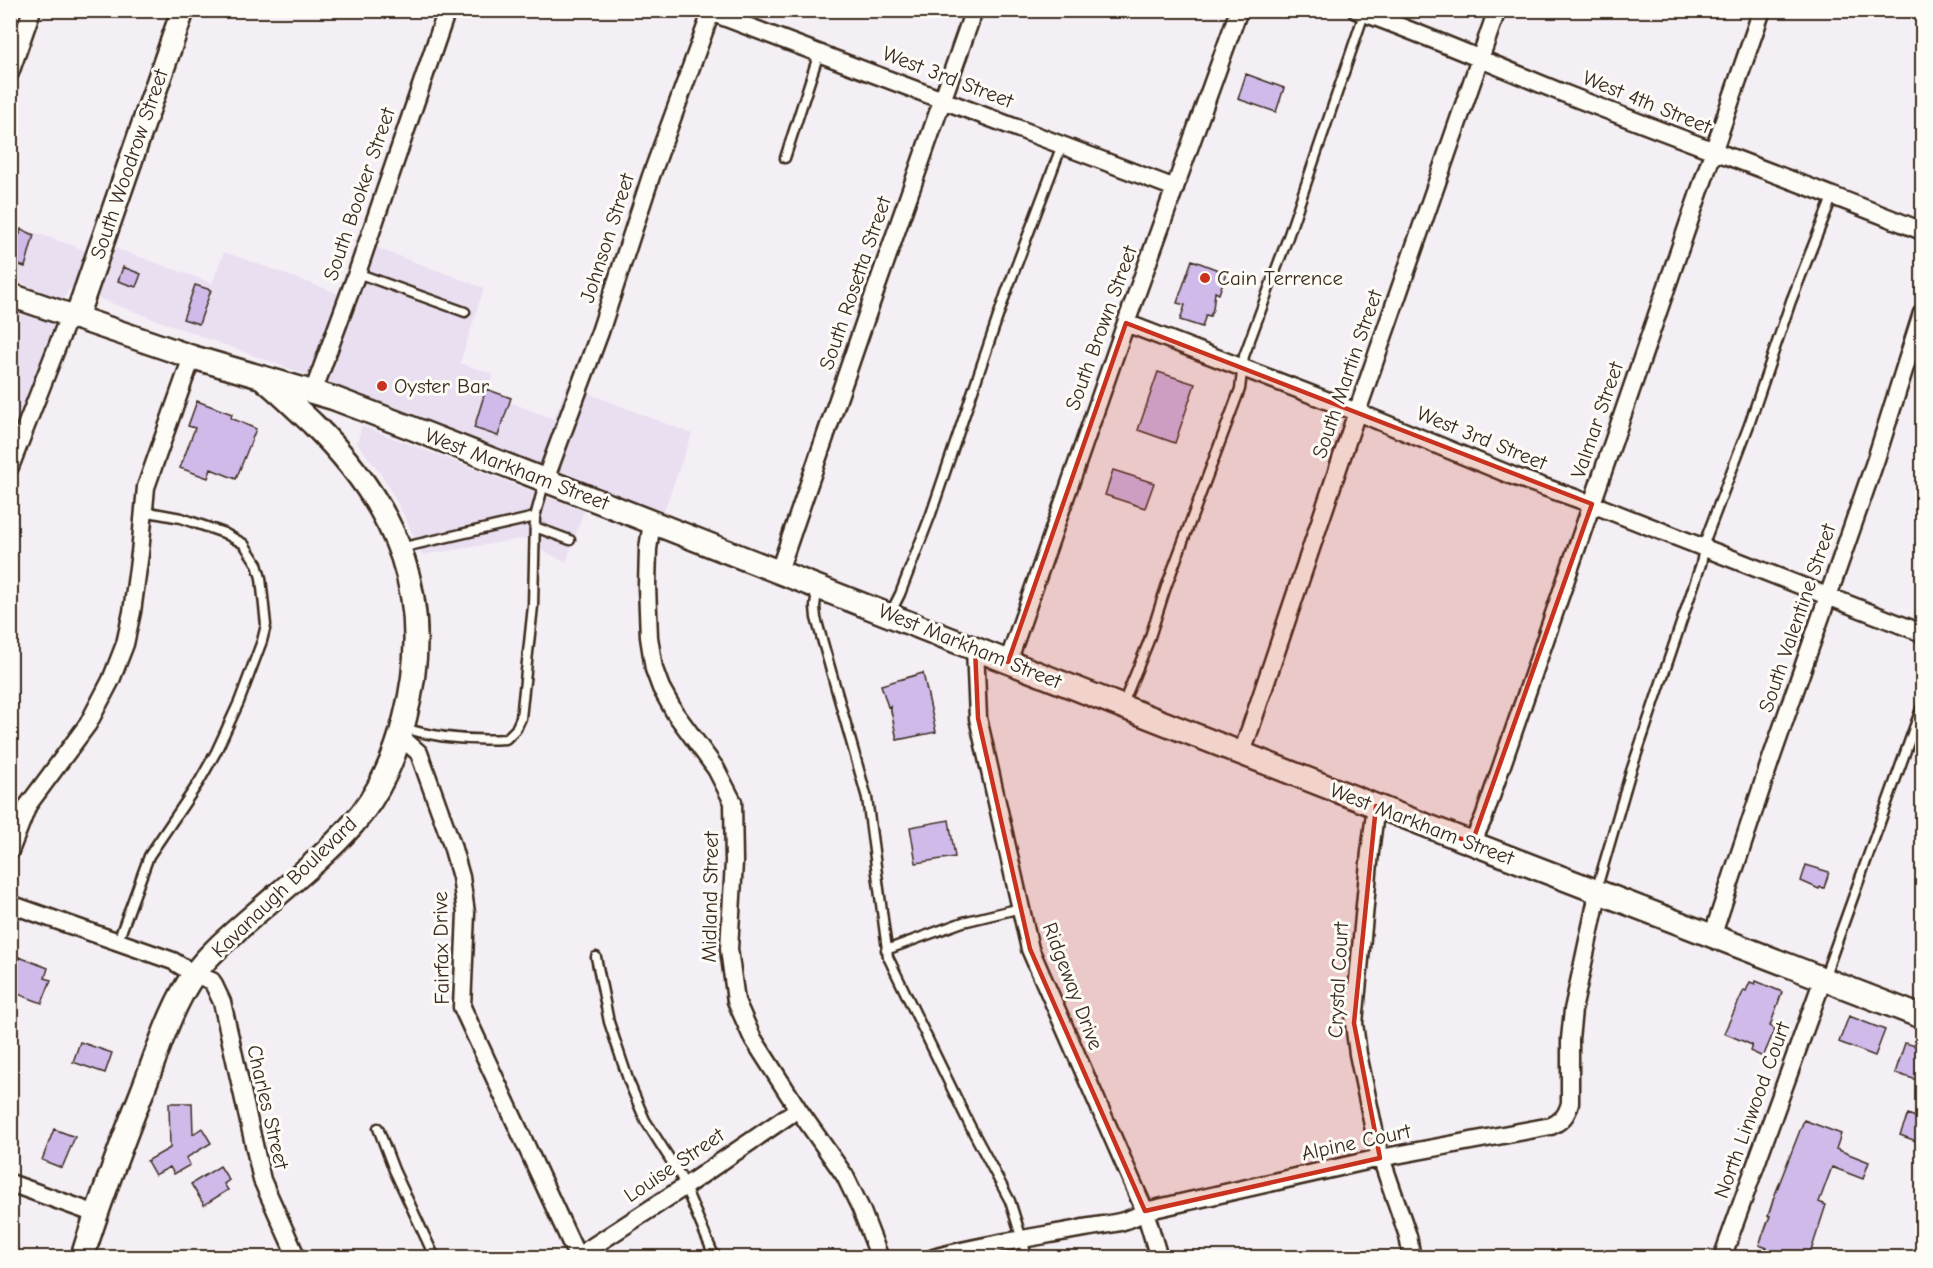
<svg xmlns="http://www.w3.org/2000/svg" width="1933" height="1268" font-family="'Comic Neue',sans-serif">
<rect width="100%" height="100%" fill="#f4eff4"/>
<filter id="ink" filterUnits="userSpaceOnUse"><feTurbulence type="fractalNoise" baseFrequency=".0167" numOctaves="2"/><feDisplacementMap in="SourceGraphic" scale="12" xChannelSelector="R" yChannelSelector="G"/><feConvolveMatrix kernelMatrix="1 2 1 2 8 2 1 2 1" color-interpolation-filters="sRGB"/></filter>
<g filter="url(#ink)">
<path fill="#e9dff1" d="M10 224 85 250 90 239 212 283 224 252 340 294 356 240 484 288 460 363 493 374 488 394 554 419 567 385 692 434 663 513 413 414 70 288 63 300 11 279Z
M11 295 76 318 11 467Z
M362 426 584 511 566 562 534 547 528 538 422 555 406 519 382 475 357 443Z"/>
<path fill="#cfbaea" stroke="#3b2a1e" stroke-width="1.5" d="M1246 74 1284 88 1276 112 1238 99Z
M21 229 34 235 25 267 10 262V231L20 234Z
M1192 260 1226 273 1219 294 1215 292 1213 309 1210 316 1206 315 1202 327 1180 320 1185 305 1177 303Z
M123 267 141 274 136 287 118 281Z
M195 285 211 290 199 324 183 319Z
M1158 372 1195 384 1175 443 1138 430Z
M486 389 511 398 498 436 474 428Z
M197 401 232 414 231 418 256 429 236 479 211 469 208 478 180 468 195 428 188 426Z
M1113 470 1154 483 1145 508 1105 495Z
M923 673 936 732 897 740 890 706 888 707 881 685Z
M949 820 955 857 916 863 910 827Z
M1806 865 1829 872 1824 888 1820 887 1819 889 1801 881Z
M19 957 48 968 45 978 51 980 42 1003 10 991V981Z
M1756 981 1782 992 1770 1026 1775 1029 1763 1057 1750 1051 1752 1045 1724 1033 1744 990 1746 991 1750 982 1755 984Z
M1849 1016 1885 1030 1875 1056 1839 1042Z
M80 1042 112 1053 105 1073 73 1062Z
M1905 1043 1923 1048V1082L1895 1073Z
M169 1103H192L193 1134 202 1128 211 1143 186 1158 190 1165 174 1174 170 1167 155 1175 147 1161 170 1148Z
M1908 1114 1923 1120 1916 1141 1900 1135Z
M1804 1120 1841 1134 1836 1149 1869 1162 1863 1179 1832 1167 1819 1202 1826 1205 1809 1257H1763L1767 1248 1759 1245 1770 1216H1768L1774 1197Z
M54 1129 75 1137 62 1168 42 1160Z
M220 1166 229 1180 224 1184 228 1190 204 1205 191 1184Z"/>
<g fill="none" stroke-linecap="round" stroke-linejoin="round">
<g stroke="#3b2a1e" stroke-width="13">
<path id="lane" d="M785 158 819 53
M357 273 465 312
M535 527 570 540
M400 548 535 517 545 480
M817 589 815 607 816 618 867 798 888 957 970 1126 1010 1201 1025 1249V1258
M890 614 900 594 931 514 1006 293 1062 145
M1122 706 1148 643 1166 587 1240 389 1244 356 1288 237 1365 11
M403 728C437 738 471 741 506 739L516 729 521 718 533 606 535 517
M1596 891 1630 774 1701 564 1706 538 1749 425 1791 301 1833 195
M118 941 149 856 199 782 216 752 239 702 262 641 266 625 261 578 257 564 244 544 224 533 181 518 143 511
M886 950 963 922 1021 908
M596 957 609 1022 629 1082 645 1120 680 1175 715 1258
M1824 978 1922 706
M378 1128 394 1170 435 1258"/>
</g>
<g stroke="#3b2a1e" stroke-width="21">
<path id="street" d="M705 10 1175 188
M1356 10C1426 35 1494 65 1563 93 1682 140 1803 183 1922 231
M10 73 32 10
M1126 323 1357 412 1513 476 1592 504 1922 633
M313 392 357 273 447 10
M10 467 69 316
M545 480 600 332 651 176 712 10
M652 522 648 549 647 586 649 637 654 669 661 688 675 713 716 769 733 802 734 862 729 949 736 1001 752 1037 798 1109 845 1176 861 1209 880 1258
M779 571 869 309 974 10
M975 648 978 718 1030 949 1145 1211 1159 1258
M1008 662 1126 323 1239 10
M401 737 419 753 451 842 461 877 466 913 462 1007 578 1258
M1242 753 1357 412 1497 10
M1376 806 1370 852 1354 1023 1358 1054 1378 1149 1408 1236 1412 1258
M1472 843 1484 817 1762 10
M10 851 28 805 88 724 111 680 125 644 132 612 140 553 146 487 192 357
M10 904 173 961 194 974 212 981 222 1002 262 1180 297 1258
M1712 937 1770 762 1876 459 1922 313
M10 1183 96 1214
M575 1258 684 1187 798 1109
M933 1258C980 1245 1030 1238 1079 1229 1102 1224 1125 1225 1145 1211L1380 1158 1551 1126C1562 1121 1567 1115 1570 1103V1039L1573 1010 1596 903V891
M1722 1258 1823 979"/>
</g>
<g stroke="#3b2a1e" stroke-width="27">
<path id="secondary" d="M10 295 192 357 333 398 409 427 1376 806 1922 1017
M76 318 183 10
M82 1258C100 1200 122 1143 144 1087 157 1053 173 1002 195 973 209 954 228 938 246 922 282 890 321 860 353 824 379 795 396 755 405 718 436 598 398 507 312 423 297 409 282 394 266 381"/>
</g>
<use href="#lane" stroke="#fdfcf7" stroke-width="8"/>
<use href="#street" stroke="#fdfcf7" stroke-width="16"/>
<use href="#secondary" stroke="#fdfcf7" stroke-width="22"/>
</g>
</g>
<path fill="#c8321e" fill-opacity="0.2" stroke="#c8321e" stroke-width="4.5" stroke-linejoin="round" d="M1126 323 1592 504 1472 843 1376 806 1354 1023 1380 1158 1145 1211 1030 949 978 718 975 648 1008 662Z"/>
<g fill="#c8321e" stroke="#fdfcf7" stroke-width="2">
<circle cx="1205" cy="278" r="6"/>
<circle cx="382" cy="386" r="6"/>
</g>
<g text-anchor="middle" stroke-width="6" stroke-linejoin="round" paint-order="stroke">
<g font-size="21" fill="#3b2a1e" stroke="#fdfcf7">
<text transform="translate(948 77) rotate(21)" y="7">West 3rd Street</text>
<text transform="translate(1647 102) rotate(22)" y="7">West 4th Street</text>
<text transform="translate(129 164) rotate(-71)" y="7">South Woodrow Street</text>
<text transform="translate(359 194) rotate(-71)" y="7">South Booker Street</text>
<text transform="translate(607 238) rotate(-72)" y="7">Johnson Street</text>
<text transform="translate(855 283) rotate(-71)" y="7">South Rosetta Street</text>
<text transform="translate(1101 328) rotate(-70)" y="7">South Brown Street</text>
<text transform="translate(1347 374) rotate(-71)" y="7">South Martin Street</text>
<text transform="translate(1597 420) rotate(-71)" y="7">Valmar Street</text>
<text transform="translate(1482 438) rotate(22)" y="7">West 3rd Street</text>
<text transform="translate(517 469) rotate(21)" y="7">West Markham Street</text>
<text transform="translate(1797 618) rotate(-71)" y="7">South Valentine Street</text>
<text transform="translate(970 646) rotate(22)" y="7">West Markham Street</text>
<text transform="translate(1422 824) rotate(21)" y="7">West Markham Street</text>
<text transform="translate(284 887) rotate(-44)" y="7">Kavanaugh Boulevard</text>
<text transform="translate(710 897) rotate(-89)" y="7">Midland Street</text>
<text transform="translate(441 948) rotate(-91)" y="7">Fairfax Drive</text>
<text transform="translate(1338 980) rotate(-87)" y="7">Crystal Court</text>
<text transform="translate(1073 986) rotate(69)" y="7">Ridgeway Drive</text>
<text transform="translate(268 1107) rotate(77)" y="7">Charles Street</text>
<text transform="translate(1752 1110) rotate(-70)" y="7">North Linwood Court</text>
<text transform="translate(1356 1142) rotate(-12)" y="7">Alpine Court</text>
<text transform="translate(674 1165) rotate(-34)" y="7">Louise Street</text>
</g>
<g font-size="21" fill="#3b2a1e" stroke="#fdfcf7" text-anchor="start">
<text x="1217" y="285">Cain Terrence</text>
<text x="394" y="393">Oyster Bar</text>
</g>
</g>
<rect width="1933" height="1268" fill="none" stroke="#fdfcf7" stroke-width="36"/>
<rect x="18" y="18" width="1897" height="1232" fill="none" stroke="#3b2a1e" stroke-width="2" filter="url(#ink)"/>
</svg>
